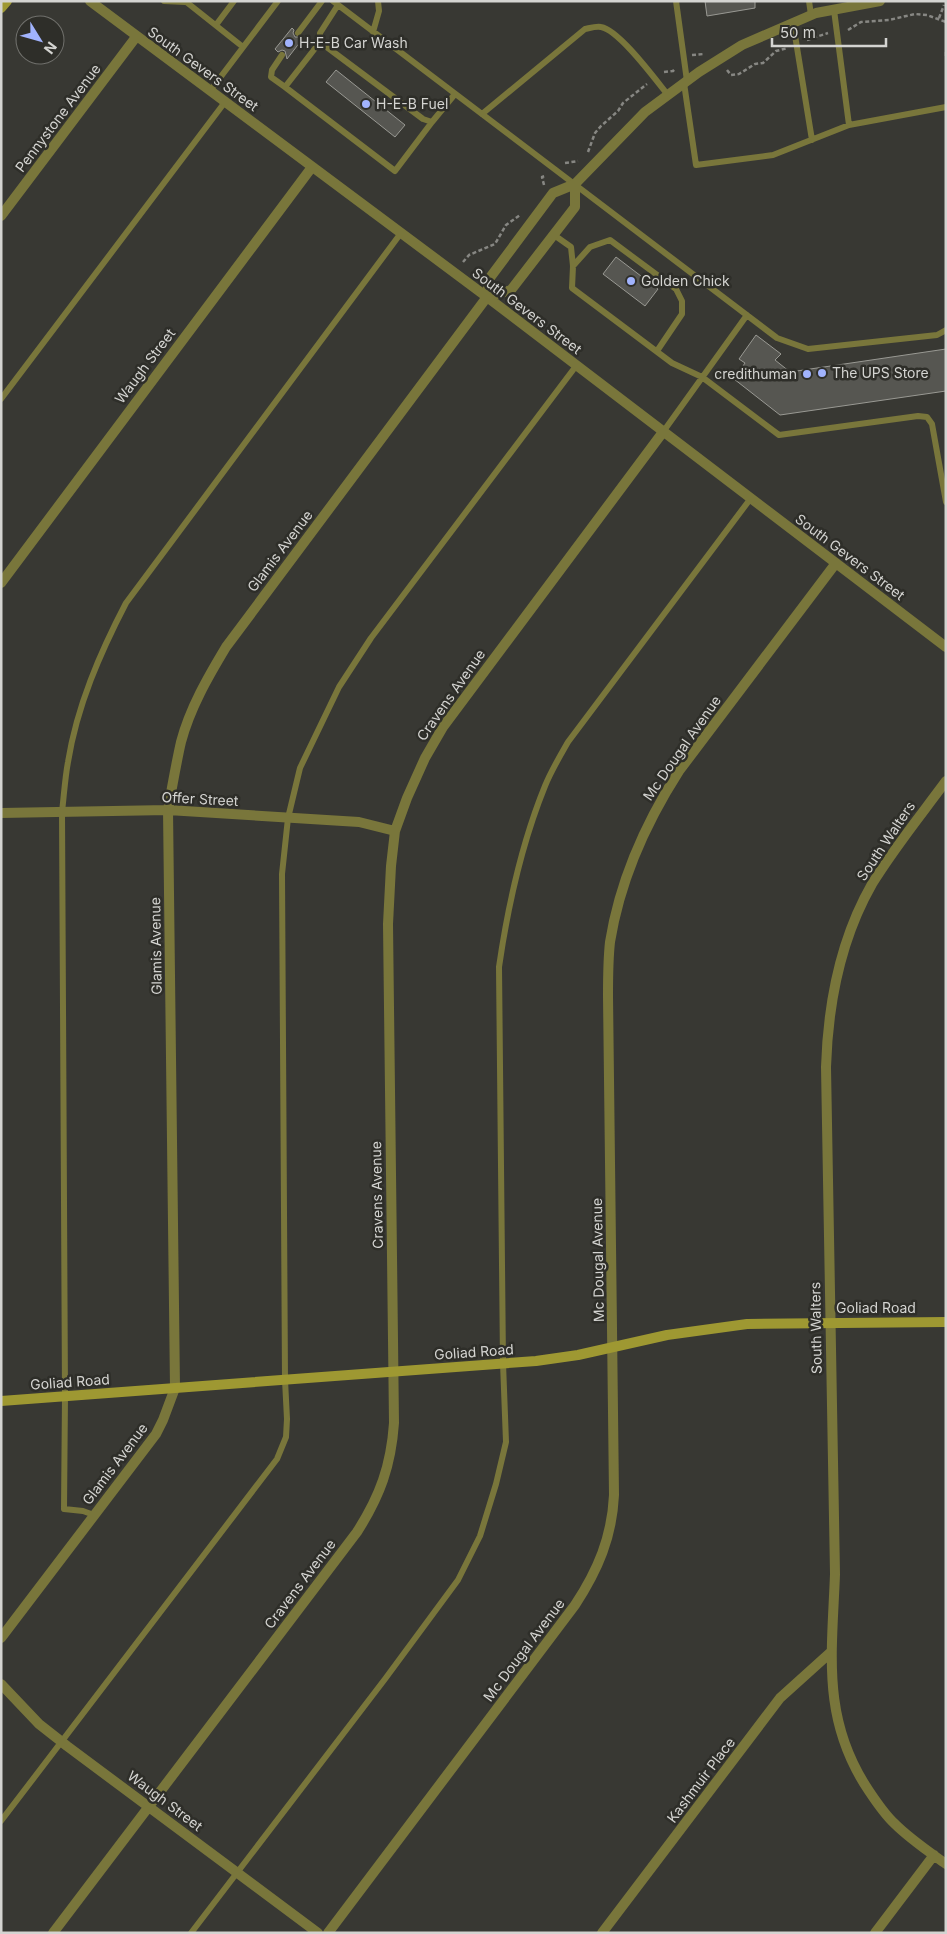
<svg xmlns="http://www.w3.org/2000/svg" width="947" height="1934" font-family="Inter,sans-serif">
<rect width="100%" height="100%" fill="#383833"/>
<path fill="#565651" stroke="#999993" d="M705 1H755V8L707 16Z
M292 28 294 30 293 33 295 37H304L287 59 285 51 282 50 278 52 275 49Z
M336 70 405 125 395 137 326 82Z
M616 257 658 289 645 306 603 274Z
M756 335 781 354 775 360 790 372 946 349V391L780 415 734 379 745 363 739 359Z"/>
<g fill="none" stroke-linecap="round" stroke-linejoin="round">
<path stroke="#878783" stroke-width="2.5" stroke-dasharray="4 2.5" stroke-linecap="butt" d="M939 18 944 5
M848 30 861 22 889 20 915 14 927 15 946 22
M807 40 828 33
M946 52V57
M692 55 704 54
M727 70 731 75 739 74 755 64 763 63 776 51 788 48
M664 72 673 71 675 69
M588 152 595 133 601 126 618 111 623 103 647 84
M565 163 578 161
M544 185 542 177 545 176
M463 262 469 255 495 244 506 225 520 215"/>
<path stroke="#79763b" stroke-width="6" d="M164 1 185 2
M185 1 243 47
M333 1 777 338 808 349 937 335 946 330
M676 1 687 81
M809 1 811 15
M338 5 320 33V42L423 119 432 122 455 94
M834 10 849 125
M793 23 812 140
M216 25 234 1
M373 32 379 11 378 1
M298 33 322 1
M320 42 285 87 395 171 432 122
M282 55 272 70 271 77 285 87
M684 83 696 165 773 155 849 125 946 107
M210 91 278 1
M482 114 585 29C590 28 596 26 601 27 619 30 655 79 668 95
M554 235 571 247 573 266 572 288 672 363 702 377 779 435 918 416 927 417 932 424 946 502
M573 266 590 247 610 240 676 289 682 301V314L657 351
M1 399 225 102
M663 432 747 315
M94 1515 83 1511 64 1509 65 1396 62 812C64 795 65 778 68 762 77 706 100 653 126 603L401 233
M1 1821 277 1459 286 1437 287 1419 285 1380 282 874 288 818 300 768 339 687 371 638 576 366
M191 1933 385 1679 458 1580 480 1536 496 1484 506 1442 503 1363 499 967C508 905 521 845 545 786 551 771 560 756 568 742L751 498"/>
<path stroke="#79763b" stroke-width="10" d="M90 1 487 297 946 647
M1 216 136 37
M487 297 511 290 575 207V184
M1 583 312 167
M946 781C921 815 894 848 872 884 840 940 828 1003 826 1067L835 1574C832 1654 821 1720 869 1791 877 1803 885 1815 895 1824 910 1839 928 1851 946 1864
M1 813 168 810 359 822 395 831
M1 1638 156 1434 163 1420 175 1388 168 810C172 787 176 764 181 742 190 708 208 677 226 647L487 297 489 279 553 193 575 184 645 112 699 72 742 45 816 13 880 1
M1 1684 39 1724 67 1746 318 1933
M53 1933 357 1532C380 1496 391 1466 394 1423L388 924 391 866 395 831 407 798 425 758 443 727 663 432
M328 1933 575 1605C598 1570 612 1537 614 1495L608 996C608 978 608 960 610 942 620 880 645 824 679 771L836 563
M602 1933 780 1698 831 1652
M875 1933 934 1855"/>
<path stroke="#9e9832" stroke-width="10" d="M1 8 7 1
M1 1401 536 1361 578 1355 667 1335 747 1324 946 1322"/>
</g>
<g fill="#a1b3fd" stroke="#2e2e29" stroke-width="2">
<circle cx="289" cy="43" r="5"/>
<circle cx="366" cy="104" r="5"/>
<circle cx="631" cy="281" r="5"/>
<circle cx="822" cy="373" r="5"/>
<circle cx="807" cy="374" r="5"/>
</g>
<g text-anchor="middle" stroke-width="5" stroke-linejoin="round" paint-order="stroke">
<g font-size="14" fill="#d4d4d1" stroke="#2e2e29" text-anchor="start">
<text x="299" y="48">H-E-B Car Wash</text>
<text x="376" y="109">H-E-B Fuel</text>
<text x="641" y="286">Golden Chick</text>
<text x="832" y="378">The UPS Store</text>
<text x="797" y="379" text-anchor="end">credithuman</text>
</g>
<g font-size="14" fill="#d4d4d1" stroke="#2e2e29">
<text transform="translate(203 69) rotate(36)" y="5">South Gevers Street</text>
<text transform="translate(58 118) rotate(-53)" y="5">Pennystone Avenue</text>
<text transform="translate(527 311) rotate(37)" y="5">South Gevers Street</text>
<text transform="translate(145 366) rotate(-53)" y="5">Waugh Street</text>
<text transform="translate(280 551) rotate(-53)" y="5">Glamis Avenue</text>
<text transform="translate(850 557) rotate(37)" y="5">South Gevers Street</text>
<text transform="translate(451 695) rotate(-55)" y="5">Cravens Avenue</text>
<text transform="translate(682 748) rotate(-55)" y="5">Mc Dougal Avenue</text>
<text transform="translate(200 799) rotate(3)" y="5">Offer Street</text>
<text transform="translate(886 841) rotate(-56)" y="5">South Walters</text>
<text transform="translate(156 946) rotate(-91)" y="5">Glamis Avenue</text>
<text transform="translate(377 1195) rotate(-91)" y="5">Cravens Avenue</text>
<text transform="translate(598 1260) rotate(-91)" y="5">Mc Dougal Avenue</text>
<text x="876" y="1313">Goliad Road</text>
<text transform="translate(816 1328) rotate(-91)" y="5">South Walters</text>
<text transform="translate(474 1352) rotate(-4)" y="5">Goliad Road</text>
<text transform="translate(70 1382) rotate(-4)" y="5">Goliad Road</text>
<text transform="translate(115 1464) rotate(-53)" y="5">Glamis Avenue</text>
<text transform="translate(300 1584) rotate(-53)" y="5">Cravens Avenue</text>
<text transform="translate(524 1650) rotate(-53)" y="5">Mc Dougal Avenue</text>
<text transform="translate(701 1780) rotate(-53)" y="5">Kashmuir Place</text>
<text transform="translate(165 1801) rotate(37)" y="5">Waugh Street</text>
</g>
</g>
<rect width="947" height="1934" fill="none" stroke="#d4d4d1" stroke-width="5"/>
<g transform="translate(40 40) rotate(127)"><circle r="24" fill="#2e2e29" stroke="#70706c"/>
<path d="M0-4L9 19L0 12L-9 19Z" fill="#a1b3fd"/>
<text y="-8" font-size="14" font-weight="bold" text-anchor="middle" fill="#d4d4d1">N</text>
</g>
<path d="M772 38v8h114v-8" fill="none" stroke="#d4d4d1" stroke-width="2.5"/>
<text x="780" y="38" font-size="15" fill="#d4d4d1" stroke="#2e2e29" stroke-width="4" paint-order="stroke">50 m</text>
</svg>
